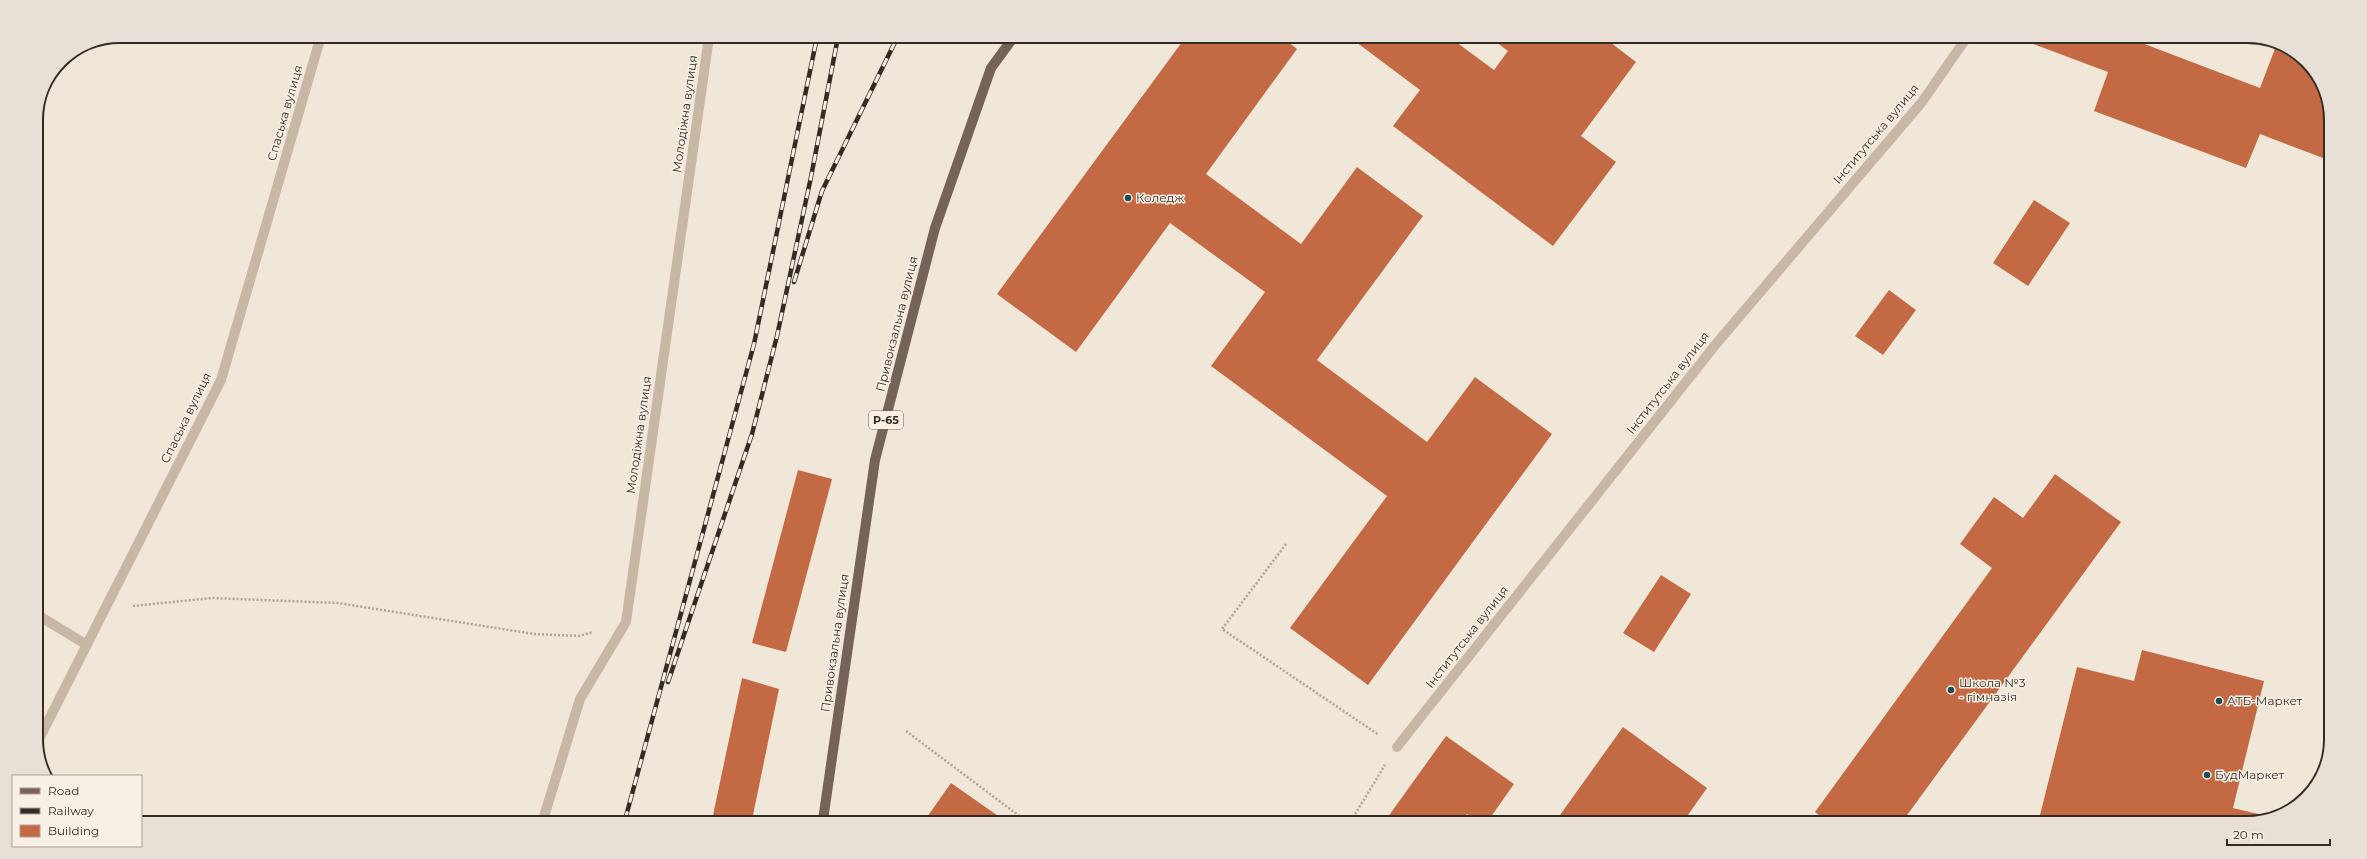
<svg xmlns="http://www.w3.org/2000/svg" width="2367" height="859" font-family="Montserrat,sans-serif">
<rect width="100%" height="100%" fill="#f0e7d9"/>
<path fill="#c36a44" d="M1185 38H1283L1297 49 1206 174 1301 244 1357 167 1423 216 1317 360 1427 442 1475 377 1552 434 1368 685 1290 628 1387 496 1211 366 1265 292 1170 223 1076 352 997 294Z
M1352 39H1458L1456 42 1494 70 1508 51 1492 39H1606L1636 62 1581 136 1616 162 1553 246 1393 126 1420 90Z
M2023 40H2134L2260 88 2276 46 2289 51 2313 69 2331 115V161L2260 134 2246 168 2094 111 2108 72Z
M2034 200 2070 223 2028 286 1993 263Z
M1889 290 1916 310 1883 355 1855 336Z
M798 470 832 479 786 652 752 643Z
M2055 474 2121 522 1902 822H1828L1815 812 1992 568 1960 544 1994 497 2023 518Z
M1661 575 1691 594 1654 652 1623 633Z
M2142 650 2264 681 2233 808 2267 816 2247 823H2038L2077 667 2134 681Z
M742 678 779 689 752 820H712Z
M1623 727 1707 788 1683 822H1555Z
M1446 736 1514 784 1488 821H1477L1467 814 1462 821H1385Z
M951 783 1004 820H925Z"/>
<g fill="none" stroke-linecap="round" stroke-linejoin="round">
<path stroke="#b4a18f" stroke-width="2.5" stroke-dasharray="2 2" stroke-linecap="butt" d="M1286 544 1222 629 1379 735
M133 606 212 598 338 603 534 634 579 636 593 632
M906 731 1026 821
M1351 821 1385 765"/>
<path stroke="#c8b7a5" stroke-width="10" d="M36 614 87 645
M36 745 221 380 321 36
M1397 747 1716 344 1922 102 1965 40
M543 820 580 699 626 622 709 37"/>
<path stroke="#766357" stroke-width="10" d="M823 820 875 460 935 228 991 68 1013 38"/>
<g stroke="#342b26" stroke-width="4.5">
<path id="rail" d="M794 282 822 191 897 38
M668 682 752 434 777 336 811 177 838 37
M625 820 754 344 817 37"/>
</g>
<use href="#rail" stroke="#f8f0e5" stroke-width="3" stroke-dasharray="9" stroke-linecap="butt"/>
</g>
<g fill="#1d4d54" stroke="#f8f0e5" stroke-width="1.5">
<circle cx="1128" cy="198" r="4"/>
<circle cx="1951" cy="690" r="4"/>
<circle cx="2219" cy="701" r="4"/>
<circle cx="2207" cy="775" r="4"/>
</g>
<g text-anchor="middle" stroke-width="3" stroke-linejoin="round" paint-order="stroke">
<rect fill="#f8f0e5" stroke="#6f665f" stroke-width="1" x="869" y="411" width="34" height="18" rx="3"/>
<g font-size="11" font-weight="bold" fill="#342b26">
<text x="886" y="424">Р-65</text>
</g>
<g font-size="12" fill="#342b26" stroke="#f8f0e5">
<text transform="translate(285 113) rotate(-74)" y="4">Спаська вулиця</text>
<text transform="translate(685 114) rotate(-82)" y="4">Молодіжна вулиця</text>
<text transform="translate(1876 134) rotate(-50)" y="4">Інститутська вулиця</text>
<text transform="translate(897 324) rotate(-76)" y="4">Привокзальна вулиця</text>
<text transform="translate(1668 383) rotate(-52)" y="4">Інститутська вулиця</text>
<text transform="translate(186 418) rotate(-64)" y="4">Спаська вулиця</text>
<text transform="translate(639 435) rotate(-82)" y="4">Молодіжна вулиця</text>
<text transform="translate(1467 637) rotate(-52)" y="4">Інститутська вулиця</text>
<text transform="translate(835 643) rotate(-82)" y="4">Привокзальна вулиця</text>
</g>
<g font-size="12" fill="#342b26" stroke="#f8f0e5" text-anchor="start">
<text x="1136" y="202">Коледж</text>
<text x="1959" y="687">Школа №3<tspan x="1959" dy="14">- гімназія</tspan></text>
<text x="2227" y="705">АТБ-Маркет</text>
<text x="2215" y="779">БудМаркет</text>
</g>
</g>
<path d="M0 0H2367V859H0ZM120 43H2247A77 77 0 0 1 2324 120V739A77 77 0 0 1 2247 816H120A77 77 0 0 1 43 739V120A77 77 0 0 1 120 43Z" fill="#e8e0d6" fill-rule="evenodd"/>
<path fill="none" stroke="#342b26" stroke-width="2" d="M120 43H2247A77 77 0 0 1 2324 120V739A77 77 0 0 1 2247 816H120A77 77 0 0 1 43 739V120A77 77 0 0 1 120 43Z"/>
<rect x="12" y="775" width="130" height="72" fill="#f8f0e5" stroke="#aaa199"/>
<rect x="20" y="788" width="20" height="6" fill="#766357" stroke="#aaa199"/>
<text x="48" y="795" font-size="12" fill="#342b26">Road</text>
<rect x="20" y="808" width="20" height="6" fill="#342b26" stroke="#aaa199"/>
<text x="48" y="815" font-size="12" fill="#342b26">Railway</text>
<rect x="20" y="825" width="20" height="12" fill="#c36a44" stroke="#aaa199"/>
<text x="48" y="835" font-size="12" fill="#342b26">Building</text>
<path d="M2227 839v6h103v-6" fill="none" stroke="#342b26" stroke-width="2"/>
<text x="2233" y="839" font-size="12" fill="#342b26" stroke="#f8f0e5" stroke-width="3" paint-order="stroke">20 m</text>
</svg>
